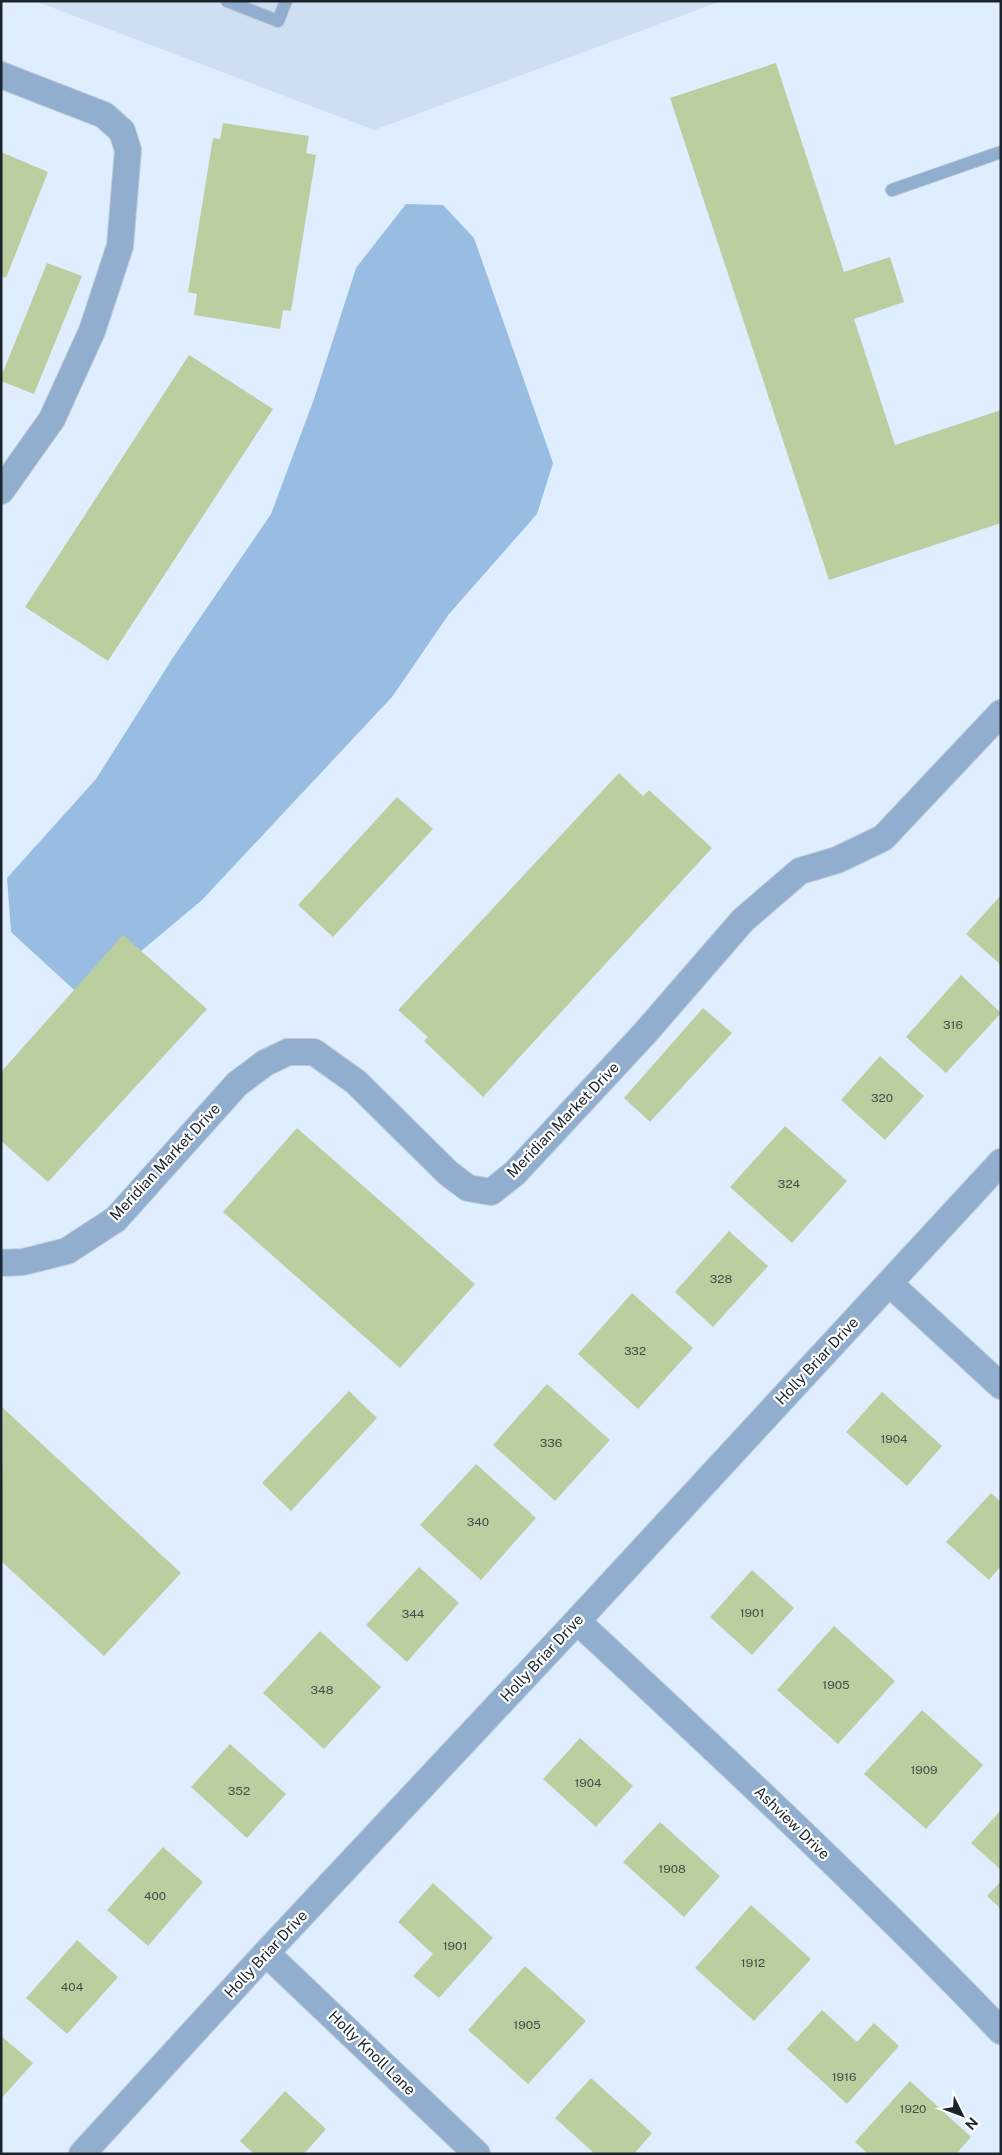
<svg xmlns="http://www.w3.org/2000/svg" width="1002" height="2155" font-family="'Public Sans',sans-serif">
<rect width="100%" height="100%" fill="#dfeefe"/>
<path fill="#cedff2" d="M35 1H721L374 130Z"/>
<path fill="#99bce2" d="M406 204 443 205 474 238 553 463 537 514 449 614 392 697 202 900 84 999 11 932 7 878 96 779 174 656 271 514 314 399 356 268Z"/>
<path fill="#bbce9f" d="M776 63 844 272 890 257 904 302 854 319 895 445 1001 410V523L829 580 670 98Z
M223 123 309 136 306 153 316 155 291 311 283 310 280 329 194 315 197 294 188 292 213 138 220 139Z
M1 152 48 172 6 278 1 276Z
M47 263 82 276 34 394 1 381V377Z
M189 355 273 409 108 661 25 607Z
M619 773 643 796 649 790 712 848 483 1097 424 1041 428 1037 398 1010Z
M397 797 433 829 333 937 298 905Z
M1001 895V965L966 934Z
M123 935 207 1009 48 1182 1 1141V1072Z
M961 975 1001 1013 946 1073 906 1037Z
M703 1008 732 1033 650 1122 624 1098Z
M880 1056 924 1096 885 1140 841 1100Z
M785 1126 847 1181 792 1243 730 1187Z
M297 1128 475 1284 400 1368 223 1212Z
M729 1231 768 1266 713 1327 675 1292Z
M632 1293 693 1348 638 1409 578 1354Z
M547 1384 610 1440 555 1501 493 1445Z
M349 1391 377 1418 291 1511 262 1483Z
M882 1392 942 1446 907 1486 846 1432Z
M3 1408 181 1573 104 1656 1 1561Z
M476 1464 536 1518 481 1580 420 1525Z
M991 1493 1001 1502V1566L989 1580 946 1542Z
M419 1567 459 1603 407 1662 366 1625Z
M752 1570 794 1608 752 1655 710 1617Z
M834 1626 895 1681 838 1744 777 1690Z
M320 1631 381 1687 324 1749 263 1693Z
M922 1710 983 1765 926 1829 864 1774Z
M580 1738 633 1786 596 1827 543 1779Z
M230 1744 286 1794 247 1838 191 1787Z
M1001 1810V1870L971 1843Z
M660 1822 720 1876 684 1917 623 1862Z
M163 1847 203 1882 148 1946 107 1910Z
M1001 1881V1909L987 1896Z
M433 1883 493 1938 439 1998 413 1976 433 1954 398 1922Z
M751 1905 811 1959 754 2021 695 1968Z
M77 1940 118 1977 67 2034 26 1998Z
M525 1966 586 2021 528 2084 468 2030Z
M822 2010 857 2042 874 2023 899 2046 847 2104 787 2049Z
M1 2036 33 2063 1 2099Z
M591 2078 652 2133 634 2154H595L555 2118Z
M910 2081 971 2137 956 2154H868L855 2142Z
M285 2091 326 2129 304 2154H254L240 2141Z"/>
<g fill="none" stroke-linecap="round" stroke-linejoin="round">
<g stroke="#bccad8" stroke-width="14">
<path id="service" d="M227 1 278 21 286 1
M892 190 1001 152"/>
</g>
<g stroke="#bccad8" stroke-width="28">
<path id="minor" d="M1 75 104 115 122 131 128 150 120 246 92 331 52 419 1 491
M1 1263 23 1262 67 1251 116 1219 237 1084 265 1063 288 1052H314L356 1082 448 1173 468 1188 491 1192 515 1173 645 1033 743 920 800 871 837 860 883 838 1001 713
M889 1283 1001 1386
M577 1621C721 1755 865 1889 1001 2031
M266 1953 477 2154
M82 2154 266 1953 577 1621 1001 1162"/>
</g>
<use href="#service" stroke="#91aecf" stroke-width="12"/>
<use href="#minor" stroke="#91aecf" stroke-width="26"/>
</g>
<g text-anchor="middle" stroke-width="4.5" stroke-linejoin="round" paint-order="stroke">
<g font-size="12" fill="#434e4a">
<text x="953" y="1029">316</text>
<text x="882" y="1102">320</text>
<text x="789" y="1188">324</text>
<text x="721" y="1283">328</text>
<text x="635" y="1355">332</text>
<text x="894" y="1443">1904</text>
<text x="551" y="1447">336</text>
<text x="478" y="1526">340</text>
<text x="752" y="1617">1901</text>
<text x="413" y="1618">344</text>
<text x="836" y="1689">1905</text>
<text x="322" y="1694">348</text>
<text x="924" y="1774">1909</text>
<text x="588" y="1787">1904</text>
<text x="239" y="1795">352</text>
<text x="672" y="1873">1908</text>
<text x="155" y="1900">400</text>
<text x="455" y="1950">1901</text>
<text x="753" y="1967">1912</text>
<text x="72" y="1991">404</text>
<text x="527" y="2029">1905</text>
<text x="844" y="2081">1916</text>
<text x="913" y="2113">1920</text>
</g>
<g font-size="15" fill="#1b242d" stroke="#fff">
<text transform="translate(563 1120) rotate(-46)" y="5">Meridian Market Drive</text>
<text transform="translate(165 1162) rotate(-47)" y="5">Meridian Market Drive</text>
<text transform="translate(817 1361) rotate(-47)" y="5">Holly Briar Drive</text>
<text transform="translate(542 1658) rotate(-47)" y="5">Holly Briar Drive</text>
<text transform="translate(792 1823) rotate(44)" y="5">Ashview Drive</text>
<text transform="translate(266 1954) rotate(-47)" y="5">Holly Briar Drive</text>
<text transform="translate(372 2053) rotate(44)" y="5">Holly Knoll Lane</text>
</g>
</g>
<rect width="1002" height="2155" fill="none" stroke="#1b242d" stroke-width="5"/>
<g transform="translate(962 2115) rotate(132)" stroke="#ffffff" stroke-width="4" paint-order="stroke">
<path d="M0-4L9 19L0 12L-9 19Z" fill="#1b242d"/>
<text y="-8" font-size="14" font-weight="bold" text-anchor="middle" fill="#1b242d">N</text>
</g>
</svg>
